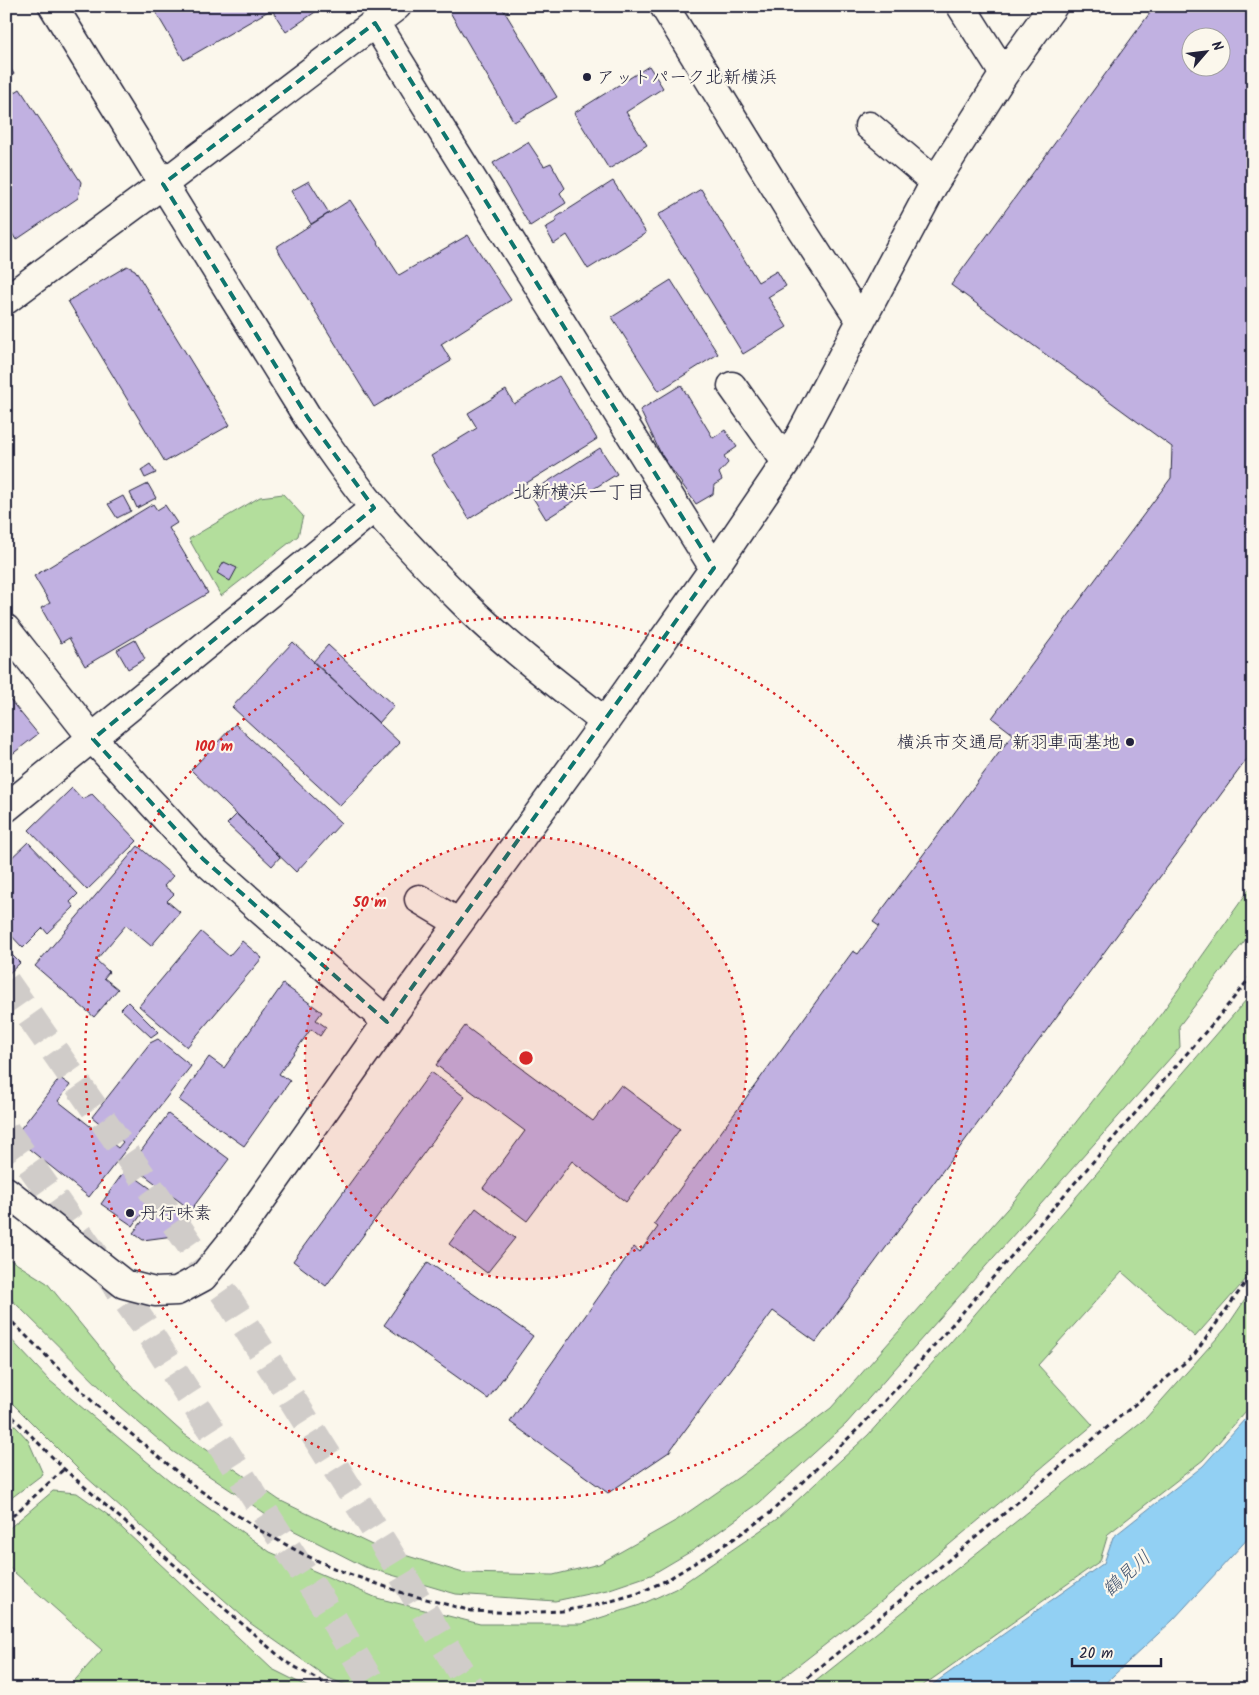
<svg xmlns="http://www.w3.org/2000/svg" width="1259" height="1695" font-family="Kalam,'Klee One',sans-serif">
<rect width="100%" height="100%" fill="#fbf7ec"/>
<filter id="ink" filterUnits="userSpaceOnUse"><feTurbulence type="fractalNoise" baseFrequency=".02" numOctaves="2"/><feDisplacementMap in="SourceGraphic" scale="10" xChannelSelector="R" yChannelSelector="G"/><feConvolveMatrix kernelMatrix="1 2 1 2 8 2 1 2 1" color-interpolation-filters="sRGB"/></filter>
<g filter="url(#ink)">
<path fill="#b3de9c" stroke="#6a806c" d="M283 494 303 516 298 536 221 596 189 539 260 497Z
M1253 884V930L1179 1026 1180 1047 846 1424 759 1503 695 1549 651 1575 607 1590 555 1601 456 1594 365 1567 281 1524 172 1451 119 1406 6 1294V1257L47 1283 134 1389 184 1434 279 1500 372 1545 463 1573 553 1575 599 1564 677 1520 739 1477 831 1408 1014 1201 1161 1014Z
M1253 992V1268L1248 1277 1195 1337 1122 1272 1038 1365 1093 1425 884 1599 768 1689H356L328 1678 250 1623 85 1476 6 1397V1334L49 1380 169 1480 270 1552 377 1598 480 1624H581L640 1605 675 1589 777 1519 868 1435 944 1350Z
M1253 1288V1403L1203 1460 1108 1534 1100 1561 918 1689H806L1146 1418 1226 1328Z
M6 1416 28 1440 43 1474 6 1502Z
M53 1491 77 1493 108 1515 272 1669 312 1689H67L102 1650 6 1565V1531Z"/>
<path fill="#92d0f3" stroke="#658aa9" d="M1253 1410V1533L1173 1620 1099 1689H926L1104 1563 1113 1537 1203 1466Z"/>
<path fill="#c1b1e1" stroke="#22223b" fill-rule="evenodd" d="M152 6H277L184 60Z
M277 6H324L286 32 272 10Z
M449 6H501L557 97 514 122 447 7Z
M1155 6H1253V751L816 1342 773 1311 669 1452 608 1493 510 1422 634 1247 640 1252 658 1227 654 1224 853 951 858 954 879 926 873 922 1013 734 992 718 1171 478 1172 447 951 285ZM1192 38H1222V68H1192Z
M6 61 14 74 6 78Z
M649 66 663 88 626 112 647 145 609 169 574 113Z
M20 89 81 182 78 198 16 240 6 223V98Z
M528 142 544 166 551 163 565 188 560 193 566 203 530 226 493 163Z
M309 181 329 213 311 224 291 191Z
M613 181 646 233 588 269 567 235 554 244 545 228 557 221 555 218Z
M701 189 758 282 777 271 786 286 768 297 787 327 743 354 658 215Z
M350 200 399 275 468 235 511 300 441 344 451 361 374 407 276 247Z
M127 266 135 270 230 425 165 462 68 301Z
M671 280 718 354 659 391 612 317Z
M559 376 597 439 469 519 431 456 477 428 468 413 506 390 514 404Z
M681 385 713 438 725 430 737 447 724 456 728 463 719 473 722 480 714 485 713 494 696 504 661 454 640 410Z
M600 448 617 474 546 519 530 493Z
M150 464 156 473 145 478 141 470Z
M148 484 156 498 137 508 130 493Z
M123 496 131 511 117 518 108 504Z
M153 504 157 510 165 505 177 523 169 528 208 593 85 666 69 638 61 643 41 608 50 603 34 576Z
M224 562 237 568 230 581 217 573Z
M135 640 145 659 128 669 117 650Z
M293 642 400 743 340 806 232 707Z
M328 645 394 706 379 723 313 662Z
M6 695 38 734 6 759Z
M235 724 341 823 296 872 191 770Z
M72 788 82 799 92 794 137 841 87 890 29 830Z
M237 814 280 857 272 866 227 824Z
M28 842 78 894 70 902 74 907 47 933 43 928 23 948 6 930V863Z
M138 846 173 876 164 886 174 894 167 901 180 912 151 946 126 925 96 960 109 972 104 978 118 989 94 1017 35 966Z
M201 932 229 956 242 941 262 958 187 1047 139 1006Z
M6 949 20 963 6 976Z
M283 984 322 1012 316 1020 326 1027 320 1036 311 1029 279 1074 290 1081 244 1146 179 1100 209 1057 224 1068Z
M128 1002 158 1032 151 1037 121 1009Z
M465 1026 593 1121 621 1085 680 1129 626 1202 572 1161 527 1221 483 1188 525 1131 436 1065Z
M158 1039 191 1066 89 1197 14 1137 60 1078 70 1085 58 1101 118 1148 123 1142 92 1117 150 1043Z
M431 1072 465 1097 326 1286 293 1261Z
M168 1114 229 1159 191 1210 131 1165Z
M125 1170 157 1193 133 1226 101 1204Z
M162 1197 187 1218 173 1236 143 1240 133 1233Z
M476 1208 515 1238 487 1273 449 1244Z
M428 1262 533 1336 488 1399 384 1325Z"/>
<g fill="none" stroke-linecap="round" stroke-linejoin="round">
<path stroke="#d0ccc9" stroke-width="28" stroke-dasharray="28 14" stroke-linecap="butt" d="M6 982 231 1303 387 1549 471 1689
M6 1131 142 1322 335 1622 375 1689"/>
<g stroke="#22223b" stroke-width="31">
<path id="minor" d="M53 6 308 418C330 449 351 481 376 510 406 544 437 577 470 609 512 650 559 685 605 722
M664 6 798 224 861 321
M961 6 1004 74
M375 23 714 568
M869 126 935 182
M6 300 163 184 397 6
M732 386 786 462
M6 629 93 739 203 859 387 1022
M6 808 374 508
M419 899 459 923
M6 1191 124 1284 155 1292 177 1291 203 1277 233 1240 387 1022 605 722 714 568 786 462 935 182 1004 74 1053 6"/>
</g>
<path stroke="#22223b" stroke-width="3" stroke-dasharray="5 4" stroke-linecap="butt" d="M6 1316 96 1405 198 1489 261 1531 303 1554 338 1570 403 1593 472 1611 517 1613 562 1611 601 1604 639 1593 667 1580 732 1540 770 1513 861 1426 904 1380 1215 1021 1253 974
M6 1410 64 1469 286 1662 335 1689
M6 1522 64 1469
M794 1689 1194 1355 1253 1272"/>
<use href="#minor" stroke="#fbf7ec" stroke-width="28"/>
</g>
</g>
<path fill="none" stroke="#0f766e" stroke-width="4" stroke-dasharray="10 6" stroke-linejoin="round" d="M375 23 714 568 387 1022 203 859 93 739 374 508 308 418 163 184Z"/>
<circle cx="526" cy="1058" r="221" fill="#d62828" fill-opacity=".12"/>
<g fill="none" stroke="#d62828" stroke-width="2.5" stroke-dasharray="2.5 5">
<circle cx="526" cy="1058" r="221"/>
<circle cx="526" cy="1058" r="441"/>
</g>
<g fill="#22223b" stroke="#fbf7ec" stroke-width="2">
<circle cx="587" cy="77" r="5"/>
<circle cx="1130" cy="742" r="5"/>
<circle cx="130" cy="1213" r="5"/>
</g>
<g text-anchor="middle" stroke-width="4.5" stroke-linejoin="round" paint-order="stroke">
<g font-size="18" fill="#22223b" stroke="#fbf7ec" text-anchor="start">
<text x="597" y="83">アットパーク北新横浜</text>
<text x="1120" y="748" text-anchor="end">横浜市交通局 新羽車両基地</text>
<text x="140" y="1219">丹行味素</text>
</g>
<g font-size="19" fill="#22223b" stroke="#fbf7ec">
<text x="579" y="498">北新横浜一丁目</text>
</g>
<g font-size="19" font-style="italic" fill="#445672" stroke="#fbf7ec">
<text transform="translate(1126 1573) rotate(-42)" y="7">鶴見川</text>
</g>
</g>
<circle cx="526" cy="1058" r="8" fill="#d62828" stroke="#fbf7ec" stroke-width="2.5"/>
<g font-size="15" text-anchor="middle" font-weight="bold" fill="#d62828" stroke="#fbf7ec" stroke-width="4.5" stroke-linejoin="round" paint-order="stroke">
<text x="214" y="751">100 m</text>
<text x="370" y="907">50 m</text>
</g>
<rect width="1259" height="1695" fill="none" stroke="#fbf7ec" stroke-width="25"/>
<rect x="12" y="12" width="1234" height="1670" fill="none" stroke="#22223b" stroke-width="2" filter="url(#ink)"/>
<g transform="translate(1206 52) rotate(62)"><circle r="24" fill="#fbf7ec" stroke="#a4a2a5"/>
<path d="M0-4L9 19L0 12L-9 19Z" fill="#22223b"/>
<text y="-8" font-size="14" font-weight="bold" text-anchor="middle" fill="#22223b">N</text>
</g>
<path d="M1072 1658v8h89v-8" fill="none" stroke="#22223b" stroke-width="2.5"/>
<text x="1079" y="1658" font-size="15" fill="#22223b" stroke="#fbf7ec" stroke-width="4" paint-order="stroke">20 m</text>
</svg>
